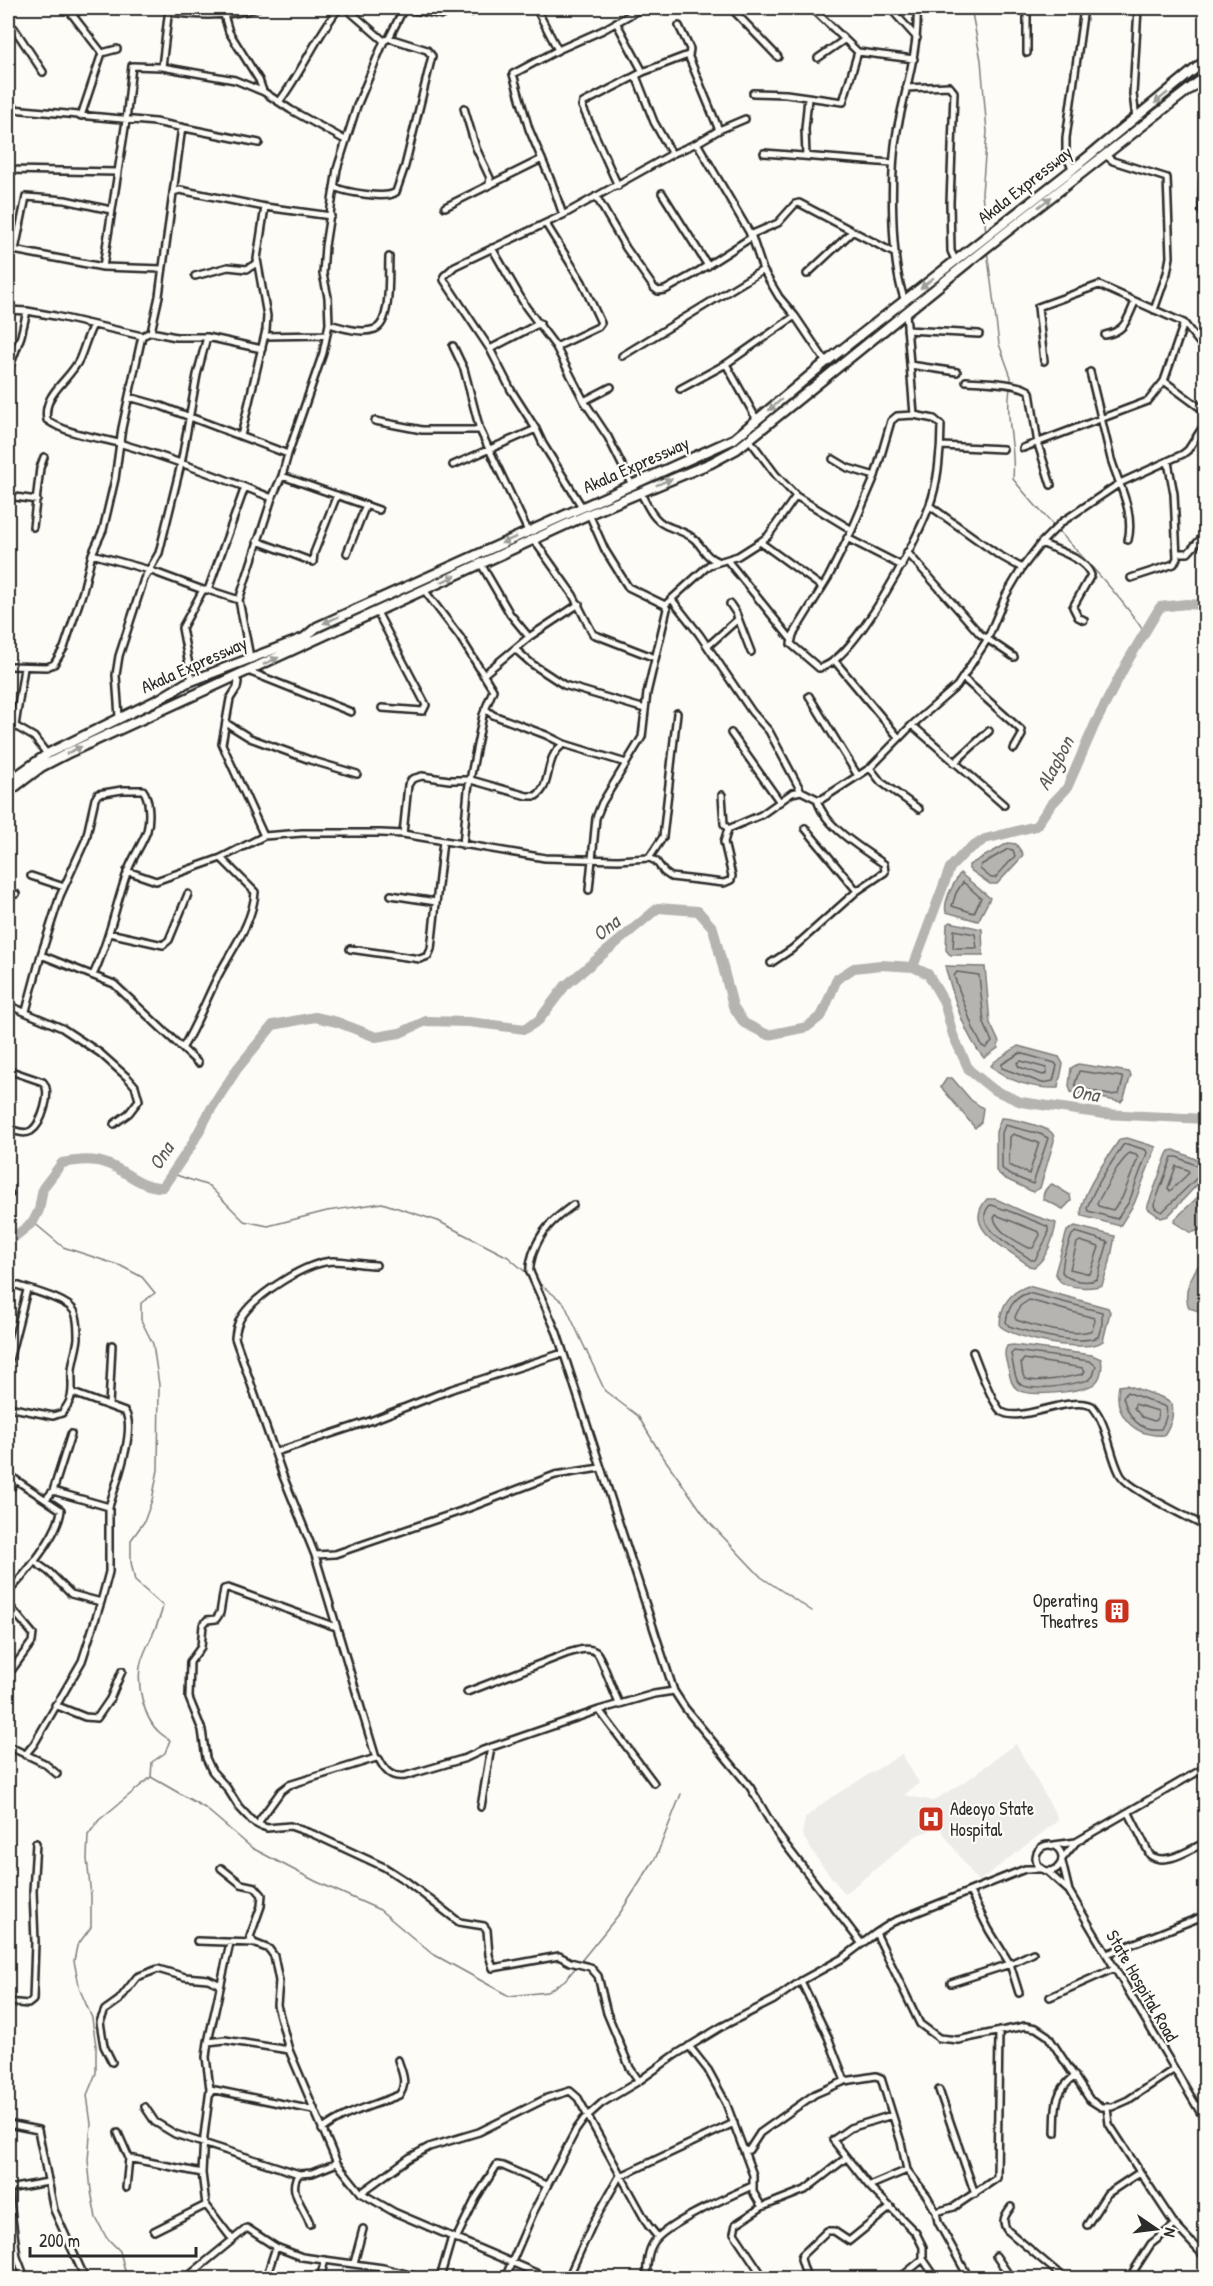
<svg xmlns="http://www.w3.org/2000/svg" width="1213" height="2286" font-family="'Patrick Hand',sans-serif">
<rect width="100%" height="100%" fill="#fdfcf7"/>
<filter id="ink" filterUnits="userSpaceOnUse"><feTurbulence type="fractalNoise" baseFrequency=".0167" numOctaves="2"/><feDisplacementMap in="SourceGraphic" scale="12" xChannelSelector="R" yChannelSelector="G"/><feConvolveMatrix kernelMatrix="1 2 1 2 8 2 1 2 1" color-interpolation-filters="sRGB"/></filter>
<g filter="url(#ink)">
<path fill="#edece8" d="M1016 1744 1059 1820 978 1882 939 1827 917 1835 845 1894 821 1864 802 1835 805 1818 827 1800 902 1754 919 1783 904 1795 933 1801 966 1781Z"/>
<path fill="#b5b4b1" stroke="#7e7d7b" stroke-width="1.5" d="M1008 843 1016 844 1023 854 1021 858 997 884H990L969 869V865Z
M960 873 990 898 978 921 946 912C943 900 954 884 960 873Z
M950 922 982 929 983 955H950L946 950 947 924Z
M945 966 985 967 990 1023 999 1042 998 1048 984 1058C963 1034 954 997 945 966Z
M1018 1046 1059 1057 1063 1064 1058 1088C1035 1089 1009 1082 991 1066L994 1062Z
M1078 1064 1129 1072 1131 1075 1124 1098 1121 1102 1071 1092 1069 1086 1071 1068Z
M947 1078H952L971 1100 983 1108 981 1122 975 1128 941 1087Z
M1001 1118C1011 1118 1043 1126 1051 1132 1054 1135 1054 1137 1054 1141L1040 1188 1033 1192 1004 1178 996 1171V1132Z
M1127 1138 1156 1147 1134 1204 1120 1226 1082 1216C1076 1199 1110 1154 1120 1139Z
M1174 1150 1205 1163V1176L1168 1216 1161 1218 1147 1208 1167 1154 1169 1151Z
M1052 1184 1070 1195 1071 1201 1063 1209 1043 1199C1043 1192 1046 1187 1052 1184Z
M1205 1190V1228L1191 1233 1174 1222V1220Z
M987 1199H996L1026 1213 1056 1223C1054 1237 1047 1259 1034 1267L1029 1266C1012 1250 959 1230 987 1199Z
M1075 1226 1115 1236 1110 1262 1102 1285C1092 1289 1070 1288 1061 1282 1058 1280 1057 1276 1055 1273L1067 1231Z
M1205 1255V1313L1189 1308C1181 1288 1195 1271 1205 1255Z
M1028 1286 1108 1308 1110 1312 1103 1341C1087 1354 1015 1339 1000 1326 1000 1306 1010 1292 1028 1286Z
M1013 1345 1092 1355 1101 1359C1103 1367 1101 1379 1094 1384 1083 1392 1027 1398 1017 1389 1010 1384 1010 1375 1008 1368 1006 1360 1003 1353 1007 1346Z
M1126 1385 1161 1397 1172 1404C1174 1417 1171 1424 1164 1435 1135 1437 1113 1416 1119 1386Z"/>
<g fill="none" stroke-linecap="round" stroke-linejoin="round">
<path stroke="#626261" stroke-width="1.5" d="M1008 849 1013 850 1015 856 995 878H991L980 869 981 865Z
M963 882 981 898 974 913 952 906 956 893Z
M954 930 975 934 977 948H953Z
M957 972 979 975 984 1023 992 1042 986 1048 982 1046 973 1028 954 976Z
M1020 1053 1055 1063 1057 1066 1053 1081 1042 1083 1002 1068V1064Z
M1021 1061 1046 1068 1047 1073 1043 1075 1019 1067 1017 1063Z
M1079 1071 1122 1077 1123 1080 1119 1094 1109 1095 1076 1087 1075 1084Z
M1005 1125 1040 1134 1048 1138 1033 1184 1008 1174 1002 1168V1133Z
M1013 1134 1039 1143 1029 1174 1009 1165 1010 1137Z
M1127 1144 1146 1150 1147 1153 1129 1202 1117 1219 1088 1211 1087 1208C1095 1186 1110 1165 1123 1145Z
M1129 1153 1136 1155 1138 1158 1122 1198 1113 1210 1098 1206 1097 1203 1117 1168Z
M1172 1157H1177L1202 1168 1204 1171 1162 1212 1155 1208 1154 1205Z
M1176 1166 1188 1170 1189 1173 1170 1191 1168 1188Z
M990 1205C995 1205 1040 1223 1048 1227V1235L1035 1260H1031C1019 1249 969 1227 990 1205Z
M996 1215 1039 1232 1040 1235 1033 1248H1029C1016 1241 998 1233 994 1218Z
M1076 1232 1108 1242 1097 1279C1088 1284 1068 1281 1062 1272L1064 1256 1072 1235Z
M1080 1241 1099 1247 1090 1274 1070 1269 1077 1243Z
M1028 1293 1102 1312V1324L1098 1337C1076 1346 1031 1333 1009 1326L1006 1322C1008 1308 1014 1297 1028 1293Z
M1029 1300 1094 1318 1095 1320 1092 1330C1075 1338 1034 1326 1016 1320L1015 1317 1020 1306Z
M1014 1351 1090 1361 1096 1366 1093 1376 1089 1380C1076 1383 1027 1395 1018 1382 1014 1376 1013 1362 1011 1354Z
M1024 1359 1083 1368 1085 1371 1083 1374C1073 1376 1030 1386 1024 1377 1022 1374 1022 1366 1021 1363Z
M1127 1392 1166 1407C1168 1415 1165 1422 1161 1429 1138 1432 1128 1416 1123 1397Z
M1135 1404 1158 1411 1157 1420 1154 1421 1142 1417 1134 1408Z"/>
<path stroke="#7e7d7b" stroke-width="1.5" d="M971 8 981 60 987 132 982 193 986 233
M987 250 999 344 1011 377V383
M1010 388C1005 421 1016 446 1013 479 1056 533 1106 575 1145 633
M173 1174 209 1186 244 1221 268 1226 327 1211 382 1203 438 1221 508 1257 529 1275
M33 1222 63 1247 121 1266 142 1277 155 1293 141 1303V1320L153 1344 159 1385 158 1470 152 1500 144 1522 131 1540V1562L135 1581 163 1606C159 1626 147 1643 141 1662 136 1682 143 1718 159 1732 162 1735 167 1738 170 1740L165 1753 152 1762 151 1777 99 1820 88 1835 87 1859 91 1896V1927L77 1946 74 1961 80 1990 92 2018 96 2046V2073L87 2095 91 2124 88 2160 91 2191 96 2218 106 2237 120 2251 125 2271 130 2278
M535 1280 564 1303 605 1391 638 1416 659 1451 710 1523 761 1577 812 1611
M151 1777 205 1808 252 1848 315 1881 380 1910 431 1953 509 1996 547 1992 565 1980 578 1965
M581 1961 620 1913 656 1857 681 1794"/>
<path stroke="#b5b4b1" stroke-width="10" d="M913 967 950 868 965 852 985 839 1036 826 1050 806 1067 788 1095 724 1126 664 1160 607 1186 604 1206 605
M8 1242 33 1222 39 1210 43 1188 62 1163C79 1160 94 1158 110 1165 127 1172 144 1189 163 1187L191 1146 211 1109 237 1069 273 1025 315 1017 337 1022 376 1037 400 1033 426 1021 469 1022 525 1029 539 1020 565 986 658 908 698 911 713 928 733 1006 744 1023 768 1035 807 1027 822 1015 837 979 854 968 881 965 913 967 928 974 944 1002 953 1035 969 1070 994 1090 1021 1102 1104 1114 1206 1119"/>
<g stroke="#2b2b2b" stroke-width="10">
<path id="minor" d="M67 8 102 53
M222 8 229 32 259 80 263 91
M346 8 384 41
M403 8 443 15
M536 8 558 50
M731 8 778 57
M812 8 858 52 914 59
M890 8 917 38
M1027 8V53
M169 12C200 16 227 17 257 8
M471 12 484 8
M72 14 84 8
M616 22 643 72
M8 26 14 28 43 72
M679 26 690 49 689 56
M102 53 117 49
M818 58 844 40
M162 67 169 8
M636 76 654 122 672 154
M906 88 949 86 954 92 950 203 951 251 955 260
M753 93 786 94 843 102 858 52
M279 102C302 72 316 37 339 8
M464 108 476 148 490 178 489 184
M12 109 155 122 259 143
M81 116 102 53
M745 119 719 130 697 143 752 237 763 270 779 297 795 316 826 362
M1136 119 1133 94 1138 8
M764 153 892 163
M1105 155 1113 161 1167 178 1170 257 1167 273 1154 310
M806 156 805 129 808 98
M1073 169 1066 157V138L1084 8
M8 170 117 172
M1203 180 1202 211 1206 219
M618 186 582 106 583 103 643 72 688 55 719 130
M334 187C346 192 386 200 396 192L405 166 432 56 427 50 389 38
M173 192 180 190 265 207 331 216
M662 193 708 266
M596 196 626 248 654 288 658 291 665 290 694 274 752 237
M445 207 542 159
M563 215 552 183 529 129 513 74 558 50 603 30 642 8
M546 224 582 282 601 323 598 327 556 347
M750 235 778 223 795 204 799 203 896 254
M492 248 526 307 556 347 584 401 608 437 632 485
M8 249 103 267 162 269
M15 250 26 197 65 200 111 210
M103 267 126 121 132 66 162 67 235 80 264 92 291 110 345 140
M807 274 853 231
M195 276 228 267 247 269 257 263
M905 301C890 262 890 172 897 131 905 89 919 50 917 8
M8 310 27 311 55 316 142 336 122 428 115 479 103 530 92 554 83 591 64 648 54 664 47 667 8 666
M906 313 914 415
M329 324C343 328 361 334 375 329 392 323 388 272 389 257
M93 325C87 336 84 349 79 360 69 381 42 394 47 420 68 435 98 437 122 444 173 459 223 478 272 498
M907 330 979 334
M151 332 159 296 182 127
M1105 335C1126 331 1127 319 1135 302
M142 336 151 332 176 337H207L262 349
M265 336 326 335
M453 346 464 369 480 430 528 531
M490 349 540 323
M622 356 763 270
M1044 361 1038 307 1099 285 1184 323 1206 351
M726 364 757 420
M910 365 957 372
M8 372 21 336 27 311
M1090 372C1097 401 1104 430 1111 459 1119 485 1135 513 1128 540
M966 381C981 382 1020 382 1030 392L1038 444 1051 485
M1164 381 1206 412
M680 389 726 364 795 316
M129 397 161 406 288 454
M584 401 611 387
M914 415 934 419 941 425C941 450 938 484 929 507 917 540 854 663 819 668L791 644 793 635 828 578 852 530 875 476 891 421 897 416Z
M375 421 422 430H480
M241 436 266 330 267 316 257 259 265 207
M749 439 776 475 796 496 852 530
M941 446 1003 449
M1023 448 1148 401 1164 381 1184 323
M833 459 848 468 875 476
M453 465 536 429
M282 476 379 510
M640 492C647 504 652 519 665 525 675 530 685 531 694 539 703 547 705 557 717 561
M8 496 37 500
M930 506 997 554 1022 568
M582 507 543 444 536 429 511 390 490 349 444 280V276L455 266 563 215 672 154 697 143
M589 514 605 550 628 587 665 605
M33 527 40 468 44 457
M847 538 902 566
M534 540 573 595 593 634 655 658
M257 541 313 562 314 553 337 495
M760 542 822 587
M1041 543C1056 550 1085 558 1091 575L1073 607 1078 617 1084 620
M907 552 980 634 1014 657
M347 553 366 505
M1177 553H1188L1206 533
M92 554 149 570 203 590H208L239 600 272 498 282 476 288 454 323 353 329 324 328 297 323 274 325 246 337 169 357 106 384 41 389 38 404 8
M727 560 791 639
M481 564 510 614 529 637
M1131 578 1174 564 1177 558 1174 494 1168 462
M208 590 245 487
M424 590 460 637 493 690 483 715 468 790 463 845
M239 600 250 657
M673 601 699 634 752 712 769 731 801 791 817 799H822L870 768 912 725 957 686 987 640 1006 595 1022 568 1041 543 1062 522 1120 483 1183 454 1188 450 1206 422
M730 604 736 613 751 652
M377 612 426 705 423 711 382 708
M708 646 738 619
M515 649 532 664 564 685 645 709
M834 660 899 738
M248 671 351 712
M483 675 529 637 579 604
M235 677 238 682 237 688 230 699 222 744 264 836
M963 678 1021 730 1022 735 1014 749
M192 681 182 628 203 590
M809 696 858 776
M485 709 493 715 546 735 564 744 626 763
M119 717 116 675 119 656 144 579 159 553 181 464 197 375 207 337
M8 723 15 726 24 668
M226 723 250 738 310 760 357 774
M912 725 1004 805
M15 726 34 737 47 754
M731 733 780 802
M954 763 989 731
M870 768 881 782 919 809
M722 795 724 824 728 829
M805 828 857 891
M403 834 408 785 412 779 422 776 449 780H471L527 796H536C553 785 543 757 564 744
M649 858 663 837 677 713
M127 871 156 881 221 858 264 836 302 833H381L403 834 545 858 618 860 649 858 656 861 664 872 671 877 724 883 731 880 732 876 724 842 728 829 761 815 792 793 801 791
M31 876 64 887
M589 890 596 818 602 803 642 737 647 693 667 609 665 605 709 565 738 556 760 542 768 536 796 496
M8 895 16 894
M391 895 436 902
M109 933 163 945 169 940 188 894
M350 949 420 959 428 956 431 949 443 841
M41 955 114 984 198 1063
M771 963 792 949 857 891 885 872 884 864C863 849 823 826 817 799
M8 1005 62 1028 100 1053 128 1078 135 1086 139 1100 129 1113 114 1124
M26 1011 41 955 60 896 86 839 95 799 98 794 122 790H143C150 799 150 820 147 831 142 845 132 858 127 873 115 907 109 942 93 975
M183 1047C197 1024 206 1000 218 976 232 949 253 923 255 892L221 858
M8 1070 43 1082C52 1092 42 1124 31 1131 24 1135 15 1131 8 1128
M8 1193 10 1194
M573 1205C554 1219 541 1230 533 1253 531 1260 529 1265 530 1272L557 1333 674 1691 685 1708 750 1787 778 1835 862 1944
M376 1265C362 1265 347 1261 333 1261 306 1262 257 1294 242 1316 237 1323 236 1330 235 1338L283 1476 315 1555 376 1758 379 1759C385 1771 391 1778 405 1776L466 1758 483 1750 599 1710 654 1694 674 1691
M8 1282C22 1288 67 1298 74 1311 78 1317 78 1330 78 1338 77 1349 73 1359 72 1370 71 1388 76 1396 62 1413L53 1416 8 1407
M973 1352C978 1365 992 1403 1001 1411 1018 1425 1067 1395 1092 1406 1108 1424 1109 1453 1120 1474 1127 1489 1188 1517 1206 1527
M8 1364 27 1290
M109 1406 112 1345
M276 1452 370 1421 452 1389 563 1353
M8 1472 16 1480 61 1510C59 1534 25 1575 8 1592
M53 1491 109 1507C115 1486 137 1429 125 1412L73 1393
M8 1492 16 1480
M46 1499 53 1491 71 1434
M315 1555 335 1554 461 1511 555 1475 600 1468
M35 1562 49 1572 71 1594 101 1602
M8 1604 33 1634 32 1642 8 1675
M467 1692 568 1653C576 1651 588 1646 596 1652 601 1655 614 1695 620 1705
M55 1705 85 1717 97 1718 110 1699 122 1671
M599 1710 654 1783
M8 1746 44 1763 57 1774
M25 1755 34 1744 82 1661 101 1602 109 1572V1507
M376 1758 289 1785 281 1791 260 1820 259 1825 267 1828 290 1826 313 1834 384 1867 406 1881 459 1922 484 1926 487 1930 489 1955 493 1968 559 1956 570 1962 590 1967 598 1976 607 2013 630 2068 639 2081
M481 1807 491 1747
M1129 1813 1150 1855C1166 1867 1190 1849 1206 1842
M260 1826 253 1822 239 1807 227 1788 212 1771 206 1758 202 1730 189 1698 190 1662 201 1647 203 1625 207 1620 216 1619 220 1613 224 1589 228 1588 336 1627
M1036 1858a13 13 0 1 1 26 0a13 13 0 1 1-26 0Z
M1054 1845 1076 1842
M1062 1859 1076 1842 1206 1767
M1062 1862 1069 1891 1206 2122
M221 1868 241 1884 255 1887 262 1895 261 1906 250 1937 254 1943
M1047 1871 1068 1890
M970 1892 989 1930 1010 1964 1019 1993
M876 1933 920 2024 939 2038 958 2040 1025 2026 1036 2028 1048 2036 1090 2100 1101 2107H1112L1128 2100 1173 2070
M197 1941 254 1943 269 1949 274 1956 279 1981 277 2005 289 2050 337 2163 361 2193 394 2212 548 2278
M230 1943 208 2042 206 2057 210 2089 204 2136 202 2173 206 2205 232 2239
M1107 1954 1206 1915
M801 1981 828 2037 845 2081
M951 1983 1010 1964 1033 1953
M1050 1997 1115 1968
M8 2002 28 2004 33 2000 35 1942 33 1891 36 1843
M208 2042 225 2040 289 2050
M689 2046 708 2070 726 2103 753 2175V2192L762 2207
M112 2062 104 2046 100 2022 105 2010 119 2000 137 1977 158 1969 185 1977 208 1979 219 1984
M210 2089 313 2110
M939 2090 975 2194
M145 2107 155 2122 175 2134 299 2174 312 2173 337 2163
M1107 2108 1109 2124 1140 2172 1175 2225 1206 2258
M892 2115 850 2128 833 2140 869 2186 916 2233 923 2247V2259L900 2278
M8 2124 38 2130 54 2210 85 2278
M322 2130C345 2112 372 2106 399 2095 408 2084 402 2072 398 2060
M118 2133 129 2158 126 2188
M1055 2133C1056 2107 1053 2093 1075 2076
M744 2151 749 2150 760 2133 815 2094 845 2081 876 2076 881 2078 901 2142 907 2170 927 2196 936 2212 938 2222 969 2278
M129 2158 202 2173
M299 2174C286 2190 305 2208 310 2224
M869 2186 907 2170
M8 2187 17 2257 25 2278
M8 2189 48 2182
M361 2193 409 2158 429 2147 479 2132 547 2098 570 2091 578 2098 648 2225 657 2236
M1011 2207C1005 2215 1001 2221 1007 2230L1064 2278
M936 2212 954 2207 997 2178 999 2031
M1087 2225 1107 2194 1140 2172
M154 2231 206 2205
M456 2239 476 2198 497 2165 503 2166 546 2185
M996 2256 1011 2278
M923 2259 936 2278
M354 2263 363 2229
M1133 2272 1142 2278
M186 2278 247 2228 276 2247 302 2257 383 2268 422 2278
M266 2278 276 2247
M320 2278 325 2260
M380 2278 383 2268
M440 2278 452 2237
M505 2278 533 2213 576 2130 584 2119 602 2103 639 2081 675 2055 721 2027 774 2000 801 1981 843 1958 876 1933 893 1922 1025 1869H1042
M568 2278 593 2223 619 2177 734 2123
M646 2278C647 2266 647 2252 654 2242 665 2224 730 2196 752 2186
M764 2278 734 2233 736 2224 762 2207 805 2190 846 2158
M807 2278 801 2259 802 2255 827 2231H834L849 2241 891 2207
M1129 2278 1151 2244 1175 2225"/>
</g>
<g stroke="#2b2b2b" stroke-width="13">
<path id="primary" d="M8 782 49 753 161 698 186 683 304 638 317 627 734 439 826 362 1073 169 1206 60
M8 792 41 767 70 752 589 514 711 463 737 449 987 247 1206 76"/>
</g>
<use href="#minor" stroke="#fdfcf7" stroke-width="5"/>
<use href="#primary" stroke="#fdfcf7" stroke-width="8"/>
</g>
<defs><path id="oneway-solid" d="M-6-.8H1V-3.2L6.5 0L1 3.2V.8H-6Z" transform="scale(1.5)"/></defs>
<g fill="#9e9e9b">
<use href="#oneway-solid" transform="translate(1161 98) rotate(140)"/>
<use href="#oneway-solid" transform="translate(1045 202) rotate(-38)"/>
<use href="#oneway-solid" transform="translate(927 283) rotate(141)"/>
<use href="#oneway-solid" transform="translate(775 405) rotate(139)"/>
<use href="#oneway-solid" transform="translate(664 482) rotate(-22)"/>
<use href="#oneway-solid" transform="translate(509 540) rotate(156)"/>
<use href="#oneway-solid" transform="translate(448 579) rotate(-25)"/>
<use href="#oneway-solid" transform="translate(331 620) rotate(156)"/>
<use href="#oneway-solid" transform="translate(271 661) rotate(-25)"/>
<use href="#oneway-solid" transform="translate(74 750) rotate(-25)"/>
</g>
</g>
<defs>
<g id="building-square" transform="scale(1.35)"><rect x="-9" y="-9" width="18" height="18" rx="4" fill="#c8321e" stroke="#fdfcf7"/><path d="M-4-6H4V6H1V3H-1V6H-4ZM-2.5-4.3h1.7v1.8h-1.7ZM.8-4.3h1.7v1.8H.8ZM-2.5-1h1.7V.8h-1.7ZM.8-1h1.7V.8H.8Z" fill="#fff"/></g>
<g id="hospital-square" transform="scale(1.35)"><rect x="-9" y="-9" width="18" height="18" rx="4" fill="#c8321e" stroke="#fdfcf7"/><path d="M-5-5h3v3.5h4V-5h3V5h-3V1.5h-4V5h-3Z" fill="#fff"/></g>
</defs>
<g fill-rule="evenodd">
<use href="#building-square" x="1117" y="1611"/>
<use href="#hospital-square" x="931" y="1819"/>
</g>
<g text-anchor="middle" stroke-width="4.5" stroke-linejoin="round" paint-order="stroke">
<g font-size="18" fill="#2b2b2b" stroke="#fdfcf7">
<text transform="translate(1025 185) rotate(-38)" y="6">Akala Expressway</text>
<text transform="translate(636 465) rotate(-24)" y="6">Akala Expressway</text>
<text transform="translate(194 665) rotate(-24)" y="6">Akala Expressway</text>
<text transform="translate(1142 1986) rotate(60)" y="6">State Hospital Road</text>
</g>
<g font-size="18" fill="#2b2b2b" stroke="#fdfcf7" text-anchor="end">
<text x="1098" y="1607">Operating<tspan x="1098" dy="21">Theatres</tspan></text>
<text x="950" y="1815" text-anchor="start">Adeoyo State<tspan x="950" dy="21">Hospital</tspan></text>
</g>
<g font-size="20" font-style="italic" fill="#5b5b5a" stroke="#fdfcf7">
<text transform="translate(1055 763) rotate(-62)" y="7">Alagbon</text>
<text transform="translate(606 928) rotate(-40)" y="7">Ona</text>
<text transform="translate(1085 1093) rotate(8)" y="7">Ona</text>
<text transform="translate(161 1156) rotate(-58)" y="7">Ona</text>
</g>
</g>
<rect width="1213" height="2286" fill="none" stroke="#fdfcf7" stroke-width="30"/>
<rect x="15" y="15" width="1183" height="2256" fill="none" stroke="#2b2b2b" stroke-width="2" filter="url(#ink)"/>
<g transform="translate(1156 2229) rotate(104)" stroke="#fdfcf7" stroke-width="4.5" paint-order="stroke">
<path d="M0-4.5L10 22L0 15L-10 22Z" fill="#2b2b2b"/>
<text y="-9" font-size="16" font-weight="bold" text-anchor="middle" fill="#2b2b2b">N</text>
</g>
<path d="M30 2247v9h166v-9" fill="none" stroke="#2b2b2b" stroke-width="3"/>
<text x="39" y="2247" font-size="18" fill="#2b2b2b" stroke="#fdfcf7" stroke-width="4.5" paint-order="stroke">200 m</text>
</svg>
